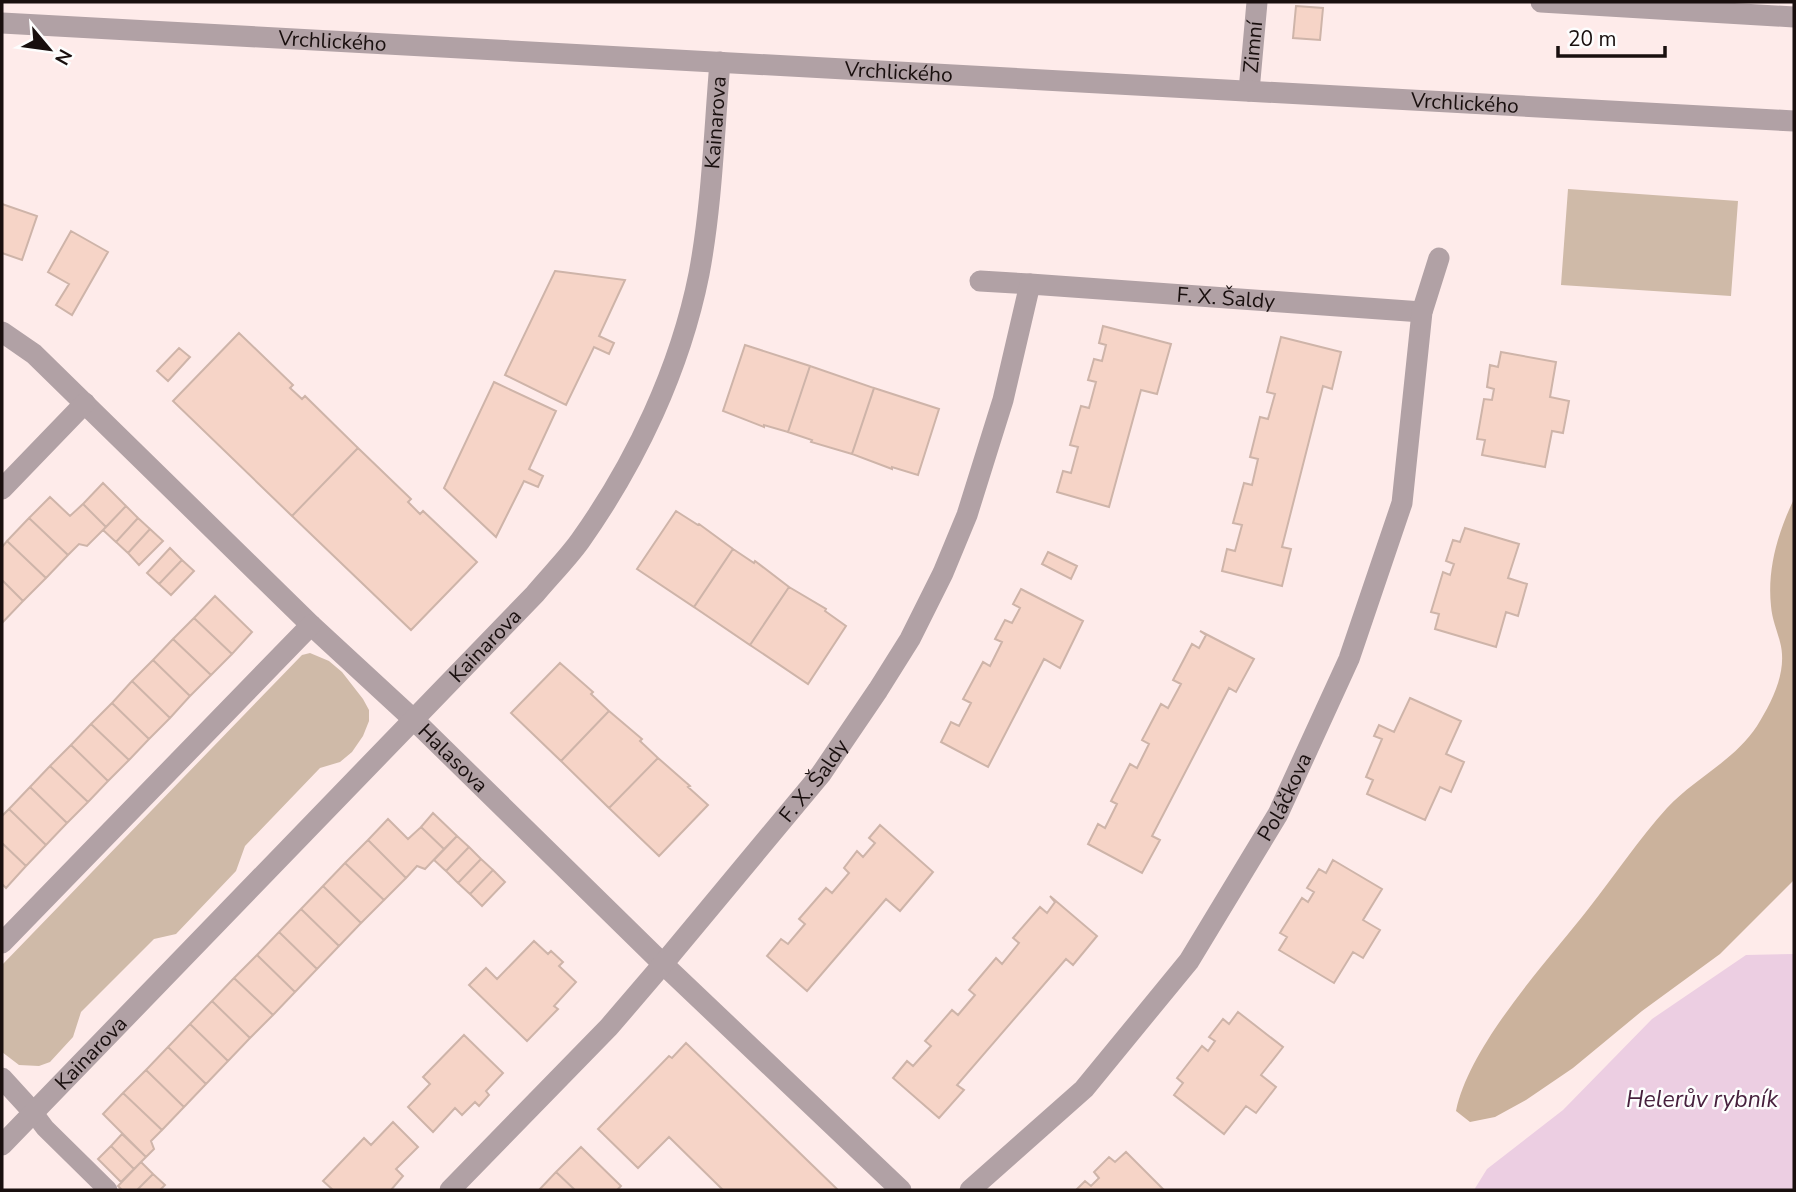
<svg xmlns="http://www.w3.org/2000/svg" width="1796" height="1192" font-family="'Nunito Sans',sans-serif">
<rect width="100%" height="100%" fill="#feebea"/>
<path fill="#cfbaa8" d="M1568 189 1738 201 1731 296 1561 285Z
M310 653 329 661 342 672 363 699 369 710V721L363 736 352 752 340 762 320 768 245 846 236 871 176 934 154 939 81 1012 73 1037 50 1062 39 1066 19 1065 2 1052V965L302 655Z"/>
<path fill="#cbb29c" d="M1794 499V880L1720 954 1642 1011 1573 1068 1526 1100 1495 1117 1470 1122 1456 1111C1470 1044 1546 963 1589 908 1615 875 1639 839 1667 808 1695 778 1734 761 1757 726 1772 702 1788 671 1780 642 1777 630 1772 619 1771 606 1767 569 1778 532 1794 499Z"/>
<path fill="#eccee2" d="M1794 954V1190H1474L1487 1169 1563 1110 1652 1019 1746 955Z"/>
<path fill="#f6d4c7" stroke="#ceb4a9" stroke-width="2" d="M1296 6 1323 8 1320 40 1293 38Z
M2 204 37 216 22 260 2 253Z
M71 231 108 252 72 315 56 305 69 284 48 272Z
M555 271 625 280 599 336 614 343 609 354 594 347 566 405 505 375Z
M1103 326 1171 344 1157 394 1141 390 1109 507 1057 492 1063 471 1071 473 1078 447 1070 445 1081 406 1089 408 1096 382 1088 380 1094 359 1102 361 1106 345 1099 343Z
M239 333 293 385 290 388 302 399 305 396 358 448 292 516 173 401Z
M1281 337 1341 352 1332 389 1323 386 1282 547 1291 549 1282 586 1222 571 1227 549 1235 551 1242 525 1233 523 1244 483 1252 485 1258 459 1250 457 1260 417 1268 419 1275 394 1267 392Z
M745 345 810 366 788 432 764 425V427L723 411Z
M179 348 190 357 168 381 157 371Z
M1501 352 1556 362 1550 397 1569 401 1563 433 1552 431 1545 467 1482 455 1485 440 1477 439 1484 399 1492 400 1494 389 1487 387 1490 365 1498 367Z
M810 366 874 388 852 454 811 442 812 440 788 432Z
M494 382 556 411 529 469 543 476 538 487 524 481 496 537 444 488Z
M874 388 939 409 918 475 892 467V469L852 454Z
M358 448 411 499 408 502 420 514 423 511 477 562 411 630 292 516Z
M103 483 126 506 106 527 83 504Z
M50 497 70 516 83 504 106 527 87 546 79 544 68 555 29 518Z
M126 506 138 518 116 542 103 530Z
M676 511 698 525 699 524 733 549 694 607 637 569Z
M29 518 68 555 46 578 7 541Z
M138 518 150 529 128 553 116 542Z
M1465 528 1519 544 1508 578 1527 584 1518 616 1506 612 1496 647 1435 629 1439 614 1431 612 1443 572 1450 575 1454 564 1446 561 1453 540 1460 542Z
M150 529 163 541 139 565 128 553Z
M7 541 46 578 23 601 2 580V547Z
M170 548 182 560 159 584 147 573Z
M733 549 754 563 755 561 789 587 750 645 694 607Z
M1048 552 1077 566 1071 579 1042 564Z
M182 560 194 571 171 595 159 584Z
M2 580 23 601 2 623Z
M789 587 826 609 825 611 846 626 808 684 750 645Z
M1021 589 1083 621 1060 668 1044 659 988 767 941 742 951 722 959 726 971 703 963 699 983 662 990 666 1002 642 995 639 1005 620 1012 623 1020 608 1013 604Z
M215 596 252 632 232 654 194 618Z
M194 618 232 654 211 675 173 639Z
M1200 631 1254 659 1236 692 1229 688 1152 836 1160 840 1142 873 1088 844 1098 824 1105 828 1117 804 1111 801 1130 764 1137 768 1149 744 1142 740 1161 704 1168 708 1181 684 1173 680 1192 644 1199 648 1206 635Z
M173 639 211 675 190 696 153 660Z
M153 660 190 696 170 718 132 681Z
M560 663 593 692 591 694 609 711 561 761 511 713Z
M132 681 170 718 149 739 112 703Z
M1410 698 1461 721 1446 754 1464 762 1451 792 1440 787 1425 820 1367 794 1373 780 1366 777 1382 739 1374 736 1379 725 1394 732Z
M112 703 149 739 129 760 91 724Z
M609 711 642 739 640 741 658 758 609 808 561 761Z
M91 724 129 760 108 781 71 745Z
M71 745 108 781 88 802 50 766Z
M658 758 690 786 688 787 708 805 659 856 609 808Z
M50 766 88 802 67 823 30 787Z
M30 787 67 823 46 845 9 809Z
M9 809 46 845 26 866 2 843V816Z
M433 813 457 836 444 849 421 827Z
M388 819 408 839 421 827 444 849 425 869 417 866 406 878 368 840Z
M880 825 933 872 900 911 886 899 807 991 767 956 781 939 788 944 805 924 799 919 826 888 832 893 849 873 844 868 857 851 863 857 875 843 869 838Z
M457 836 469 847 446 871 434 860Z
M368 840 406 878 384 900 345 863Z
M2 843 26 866 6 888 2 884Z
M469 847 481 859 458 883 446 871Z
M481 859 493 870 470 894 458 883Z
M1333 860 1382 889 1363 920 1380 930 1363 958 1353 952 1334 983 1279 950 1287 937 1280 933 1302 898 1308 902 1314 892 1307 888 1319 869 1326 873Z
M345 863 384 900 361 923 323 886Z
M493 870 505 882 482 906 470 894Z
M323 886 361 923 339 946 301 909Z
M1050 896 1097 936 1073 965 1066 959 957 1085 964 1090 939 1118 893 1078 907 1061 913 1066 931 1046 925 1041 952 1010 958 1015 975 995 969 990 996 958 1002 964 1019 943 1013 938 1040 907 1047 913 1055 902Z
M301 909 339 946 317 969 279 932Z
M279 932 317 969 295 992 257 955Z
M534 941 548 954 551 951 563 962 559 966 576 982 554 1006 558 1009 527 1041 469 985 486 968 497 979Z
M257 955 295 992 273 1015 234 978Z
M234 978 273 1015 250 1038 212 1001Z
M212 1001 250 1038 228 1061 190 1024Z
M1238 1012 1283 1047 1261 1075 1276 1087 1256 1113 1246 1106 1224 1134 1174 1095 1183 1083 1177 1078 1202 1046 1208 1051 1215 1041 1209 1037 1223 1019 1229 1024Z
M190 1024 228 1061 206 1084 168 1047Z
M464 1035 503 1073 486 1091 489 1095 479 1106 475 1102 462 1115 455 1108 433 1132 408 1107 430 1084 423 1077Z
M686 1043 838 1190H723L669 1137 638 1168 598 1129 669 1056 672 1058Z
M168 1047 206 1084 184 1107 146 1070Z
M146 1070 184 1107 162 1130 123 1093Z
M123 1093 162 1130 151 1141 154 1149 146 1157 103 1114Z
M393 1122 418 1147 396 1169 403 1176 391 1190H333L323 1181 364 1138 371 1145Z
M122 1134 146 1157 134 1169 111 1146Z
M111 1146 134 1169 121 1182 98 1159Z
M581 1147 621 1186 617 1190H575L556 1172Z
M1126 1152 1164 1190H1076L1085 1181 1091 1186 1099 1178 1094 1172 1109 1157 1115 1162Z
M141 1162 153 1174 137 1190H122L118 1186Z
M556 1172 575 1190H539Z
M153 1174 165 1185 160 1190H137Z"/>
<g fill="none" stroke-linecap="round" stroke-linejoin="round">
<path stroke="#b1a1a5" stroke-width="19" d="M33 1112 45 1128 108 1190"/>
<g stroke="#b1a1a5" stroke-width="21">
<path d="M1541 2 1794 17"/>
<path id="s1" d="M1249 91 1257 2"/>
<path d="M980 281 1030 284"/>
<path id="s2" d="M2 332 34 354 311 625 414 720 663 964 901 1190"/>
<path d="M2 489 85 403"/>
<path d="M2 943 311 625"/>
<path d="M2 1078 33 1112"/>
<path id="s3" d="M2 1145 535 594C550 576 567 559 580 541 636 462 680 369 699 274 712 205 714 133 720 62"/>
<path id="s4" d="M450 1190 609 1027 663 964 821 774 878 690 910 639 943 573 967 515 1003 400 1030 284 1422 312"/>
<path id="s5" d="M970 1190 1084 1089 1189 961 1278 814 1349 659 1402 503 1422 312 1439 258"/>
</g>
<path stroke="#b1a1a5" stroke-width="21" id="s6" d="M2 23 1794 121"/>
</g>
<g text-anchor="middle" stroke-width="5" stroke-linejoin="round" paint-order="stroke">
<g font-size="21" fill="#190f0e" stroke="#fdfdfd">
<text dy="7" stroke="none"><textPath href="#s6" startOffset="331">Vrchlického</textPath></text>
<text dy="7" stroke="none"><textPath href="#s1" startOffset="44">Zimní</textPath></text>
<text dy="7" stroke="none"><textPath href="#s6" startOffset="898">Vrchlického</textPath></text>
<text dy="7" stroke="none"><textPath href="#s6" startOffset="1465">Vrchlického</textPath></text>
<text dy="7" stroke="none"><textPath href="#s3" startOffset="1283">Kainarova</textPath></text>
<text dy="7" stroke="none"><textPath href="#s4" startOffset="1292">F. X. Šaldy</textPath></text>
<text dy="7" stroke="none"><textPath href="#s3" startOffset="695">Kainarova</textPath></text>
<text dy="7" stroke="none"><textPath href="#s2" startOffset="621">Halasova</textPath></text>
<text dy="7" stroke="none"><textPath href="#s4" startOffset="548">F. X. Šaldy</textPath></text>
<text dy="7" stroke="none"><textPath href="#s5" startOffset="508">Poláčkova</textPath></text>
<text dy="7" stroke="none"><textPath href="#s3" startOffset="128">Kainarova</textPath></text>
</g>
<g font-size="23" font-style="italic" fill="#47203d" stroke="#fdfdfd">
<text x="1702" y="1107">Helerův rybník</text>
</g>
</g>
<rect width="1796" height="1192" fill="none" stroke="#190f0e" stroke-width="7"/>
<g transform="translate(49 49) rotate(119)" stroke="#fdfdfd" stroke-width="5" paint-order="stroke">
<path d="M0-5L12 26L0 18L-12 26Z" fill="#190f0e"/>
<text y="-10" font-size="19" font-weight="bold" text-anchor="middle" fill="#190f0e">N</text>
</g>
<path d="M1558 46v10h107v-10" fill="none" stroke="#190f0e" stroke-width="3.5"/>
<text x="1568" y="46" font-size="21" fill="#190f0e" stroke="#fdfdfd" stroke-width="5" paint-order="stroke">20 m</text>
</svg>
